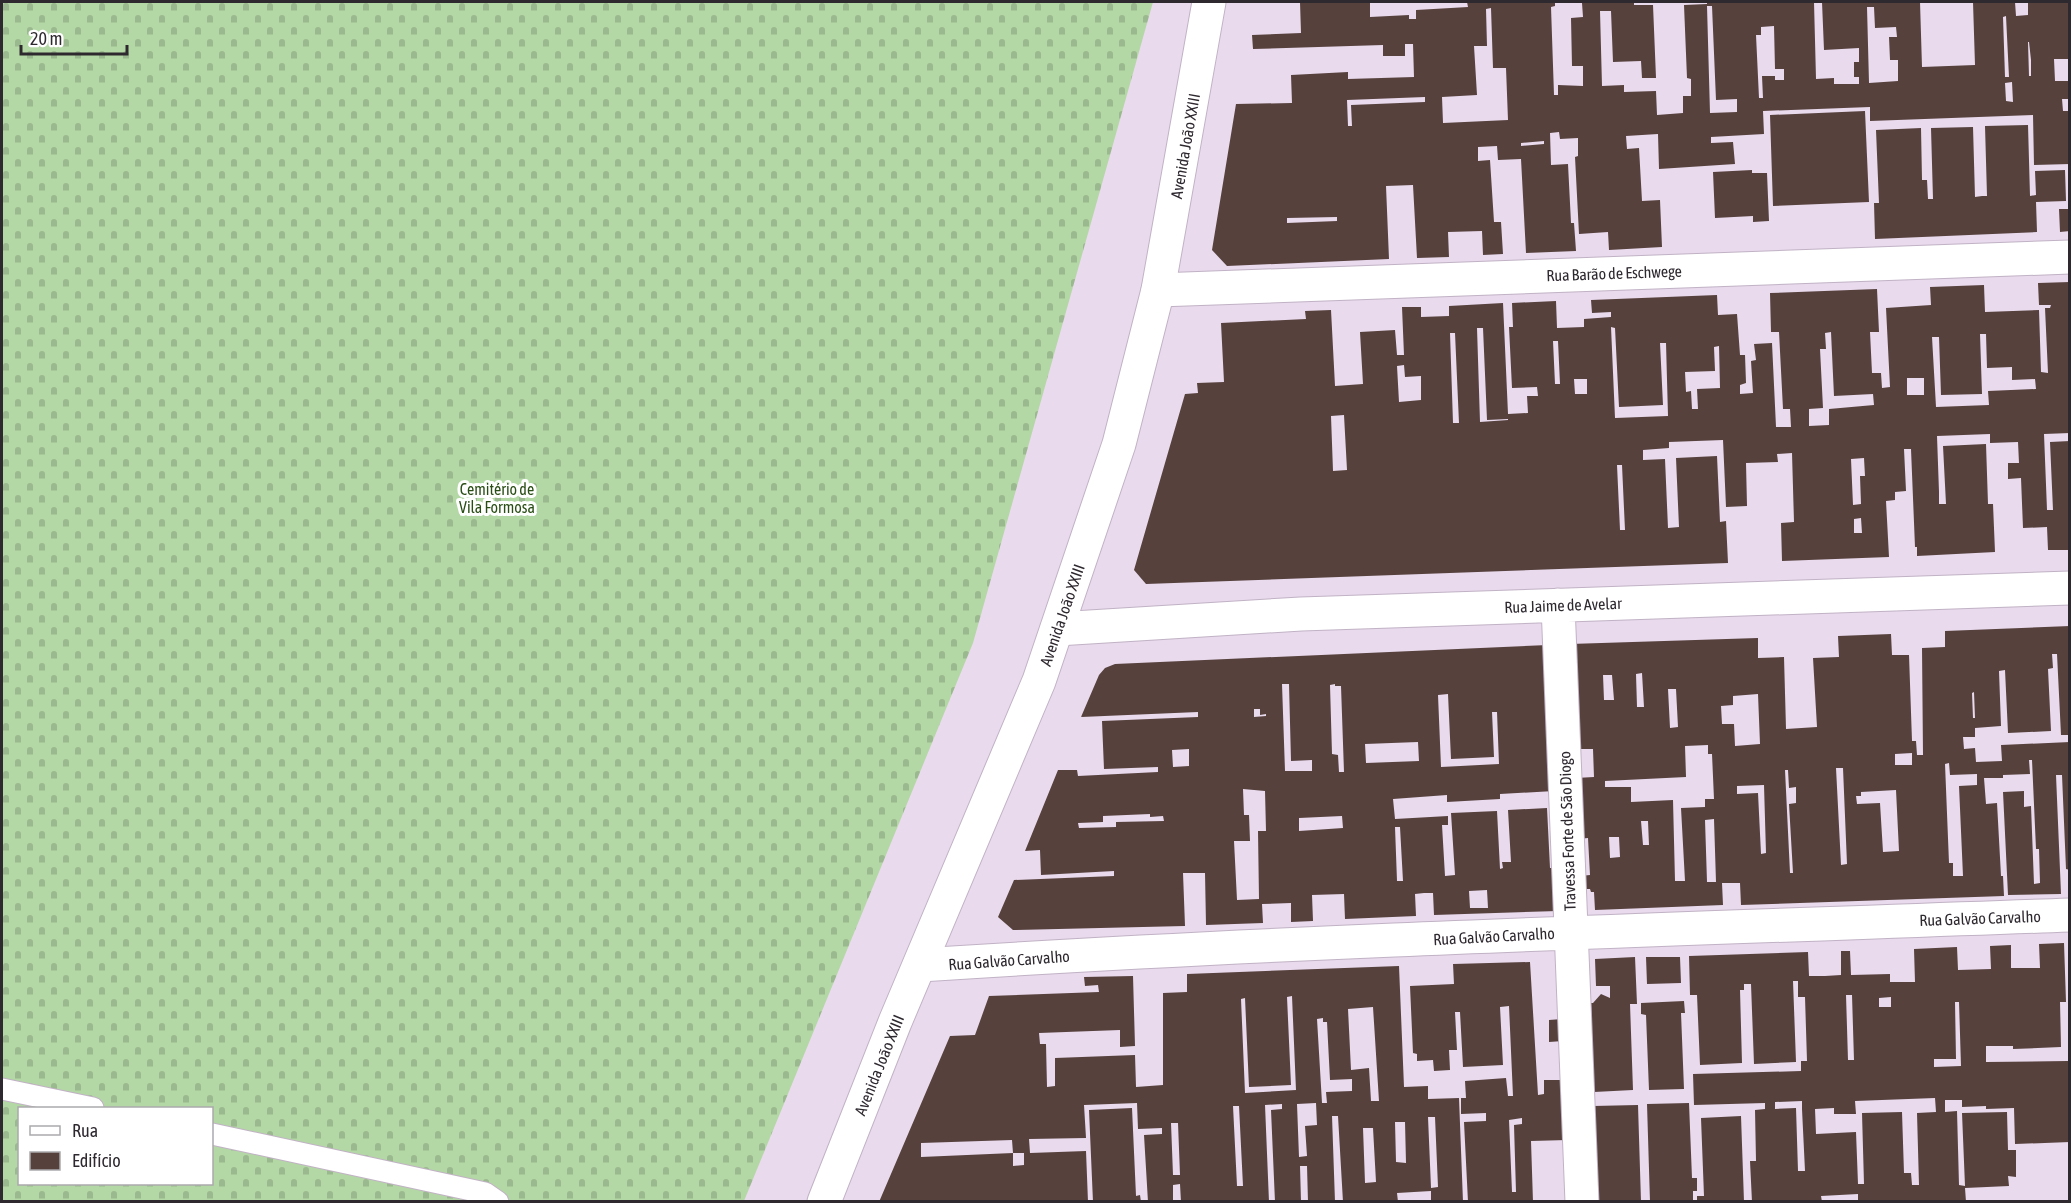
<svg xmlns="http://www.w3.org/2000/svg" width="2071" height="1203" font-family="'Asap Condensed',sans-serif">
<defs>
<pattern id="cemetery-stones" width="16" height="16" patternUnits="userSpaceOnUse" patternTransform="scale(1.5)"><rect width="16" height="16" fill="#b4d8a5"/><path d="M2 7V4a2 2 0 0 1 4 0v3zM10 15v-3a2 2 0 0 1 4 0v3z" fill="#9bb98e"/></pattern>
</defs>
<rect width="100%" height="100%" fill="#e9daed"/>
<path fill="url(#cemetery-stones)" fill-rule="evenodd" d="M2 2H1153L973 643 744 1201 2 1202ZM20 1108H212V1184H20Z"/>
<path fill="#56413d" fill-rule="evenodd" d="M1300 2H1370V17L1409 15V19H1416V10L1468 7 1467 2H1555V6L1551 7 1554 95H1558V85L1583 86V66H1572L1571 18 1583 17 1582 3 1634 2V5H1653L1656 78H1642L1641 61 1613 62 1611 11H1600L1602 86 1624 85V92L1656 91 1657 115 1683 113V96H1691V79L1687 78 1684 5 1707 4V2H1814L1816 79 1834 78V84H1859V77H1854V62H1859V48L1824 50 1822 2H1920L1922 67 1975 65 1973 2H2015L2016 16 2028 15V2H2070V59H2054L2055 81H2070V99H2062L2063 111H2070V164L2034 165 2033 115 1870 121V107L1763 111 1764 134 1711 137V143L1733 142 1735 164 1659 169 1658 134 1626 136 1627 149 1639 148 1642 201 1660 200 1662 247 1609 250 1608 232 1579 234 1575 157 1578 156V138L1560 139 1559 132 1550 133 1551 165 1568 164 1571 223H1574L1576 251 1526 253 1521 159 1498 160 1497 146 1478 147V161L1490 160 1494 222H1501L1503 254 1483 255 1482 231 1448 232 1449 257 1417 258 1413 185 1386 186 1389 259 1227 266 1212 250 1236 104 1292 103 1291 75 1348 72V79L1414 77 1413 44H1405V56H1383V45L1253 49 1252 35 1301 33ZM1707 6H1712L1716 100 1737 99V112L1710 113ZM1867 7H1874L1875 28 1896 27 1897 37H1889L1890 60H1898V81L1869 83ZM1491 8 1493 68H1506L1508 120 1443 123 1442 97 1477 95 1474 46H1487L1486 9ZM2006 16 2009 77H2005L2003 17ZM1774 26 1775 69H1784V80H1775V76H1762L1763 98H1759L1756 35H1761V27ZM2028 42H2029L2031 60V76H2029ZM2012 82 2013 102 2006 101 2005 83ZM1425 97V102L1351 105 1352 126H1348L1347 100ZM1544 141V144L1521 146V143ZM1337 217V221L1287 223V218Z
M1865 111 1869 202 1773 206 1770 115Z
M2028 125 2030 196 2036 195 2035 171 2065 170 2066 201 2036 202 2037 232 1875 239 1874 203H1879L1876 130 1921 128 1922 180H1927L1928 199H1933L1931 128 1973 127 1975 197 1982 196H1987L1985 126Z
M1752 170V173H1767L1769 221 1753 222V216L1715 218 1713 172Z
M2059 209H2070V231L2060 232Z
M2070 282V433L2044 434 2047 510H2053L2050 442 2070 441V550H2048L2047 527 2023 528 2021 478 2008 479V463H2019L2018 442 1990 443V434L1937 436 1939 492V504H1946L1943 446 1986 444 1988 504H1993L1995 552 1917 556V547H1915L1911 449H1904L1906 491 1895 492V500L1886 501 1889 557 1782 561 1781 523 1794 522 1792 453 1777 454 1778 462 1746 463 1747 506 1726 507 1723 440 1669 442V448L1643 450V460L1665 459 1668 528 1679 527 1676 458 1717 456 1720 522 1726 521 1728 563 1146 584 1134 570 1185 394 1198 393 1197 383 1224 382 1221 323 1306 319 1305 311 1331 310 1335 386 1363 384 1360 332 1395 330 1397 355H1404L1402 307H1421V317L1449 316V306L1503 303 1508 414 1528 413 1527 396H1538L1537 387 1512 388 1509 327H1513L1512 303 1556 301 1557 328 1584 327V319L1611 317V312L1592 313 1591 300 1717 295 1718 315 1737 314 1740 355H1745L1746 383 1740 385V394L1753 393 1751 361 1756 360 1754 344 1772 343 1776 427H1791L1790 409H1783L1779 332H1771L1770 293 1877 289 1879 332H1870L1872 373H1881L1882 388 1890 387 1886 308 1931 305 1930 287 1984 285 1985 312 2039 310 2041 372 2048 373 2045 308H2050L2051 305H2039L2038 283ZM1611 327 1615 328 1619 407 1663 405 1660 343H1666L1668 416 1615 418ZM1477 328H1483L1487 420 1508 419V420L1480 422ZM1831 332 1834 396 1873 394 1874 405 1829 409V425L1809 426V409L1823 408 1820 349H1826L1825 333ZM1450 333H1455L1459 423H1453ZM1980 334H1986L1987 368 2012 367V380L2035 379 2036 389 1988 391 1989 405 1936 407 1932 337H1939L1941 395 1982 394ZM1553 341H1558L1560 384H1555ZM1719 346 1720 388 1697 389 1698 409H1692L1691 391 1686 392 1685 372 1715 371 1714 347ZM1404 365 1405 377 1421 376V400L1399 402 1397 366ZM1907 378H1924V395H1907ZM1574 379H1587V394H1575ZM1344 415 1347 470 1333 471 1331 416ZM1864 458 1865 476H1860L1861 504 1853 505 1851 459ZM1617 465H1622L1625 530H1620ZM1861 518 1862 533H1854V519Z
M2070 626V735H2061L2057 654H2052L2053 668 2048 669 2051 731 2008 733 2005 670 1999 671 2001 726 1975 728V737H1963L1964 749 1975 748 1976 762 2002 761 2001 745 2070 742V870L2066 869 2062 775H2056L2061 894 2008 895 2003 792 2024 791V807L2031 806 2034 884 2040 883 2039 849H2036L2032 760H2029L2030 774 2003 775V778H1984L1986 804 1997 803 2001 876H2003L2004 896 1741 905 1740 883H1722L1723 905 1595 910 1594 892H1591L1590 889H1581L1580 876 1590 875 1588 838 1578 839 1576 778 1594 777 1593 749H1574L1570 644 1758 638V658L1784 657 1786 729 1817 727 1813 658 1839 657 1838 636 1891 634 1892 655H1909L1912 741H1916L1917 755H1923L1922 648 1945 647V631ZM1642 673 1644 707H1637L1636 674ZM1603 675H1612L1614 700H1604ZM1668 689H1676L1678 727 1670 728ZM1974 692 1975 718H1973L1972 693ZM1758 694 1760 744 1735 746 1734 724H1722L1721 706 1733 705V696ZM1708 745V754H1712L1714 799H1705V807L1681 808 1685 881H1675L1673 800 1631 802V787H1605V781L1686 777 1685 746ZM1912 753V765H1895V754ZM1949 763 1950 775 1977 774V785L1959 786 1963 876H1953V863H1949L1945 764ZM1836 768H1843L1847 864 1841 865ZM1785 770H1788L1789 788 1796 787V803L1789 804 1793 873H1790ZM1764 785 1766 853 1761 854 1758 793 1737 794V786ZM1896 790 1899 851 1883 852 1880 803 1857 804 1856 796H1861V792ZM1714 819 1716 882H1707L1705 820ZM1641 821H1648L1649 845H1643ZM1609 837H1619L1620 857 1610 858Z
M1548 645 1554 791 1500 794V799L1447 802V795L1393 799 1395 819 1448 816V825H1442L1445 876 1455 875 1451 813 1497 811 1500 869 1503 868 1502 862H1511L1508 810 1547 808 1550 868H1556L1558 911 1434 915 1433 893H1424L1415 894 1416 916 1345 919 1344 894 1312 895 1313 921 1291 922V903L1262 904 1263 923 1206 925 1205 873H1183L1185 926 1013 930 998 917 1014 880 1114 876V871L1041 875 1040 850 1025 851 1058 770H1077L1078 776 1158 772V767L1104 769 1102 721 1198 717V712L1081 717 1099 675 1105 668 1115 664ZM1282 684H1289L1291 761 1312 760V771H1285ZM1335 684V686H1341L1344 772H1339L1338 755 1332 754 1330 685ZM1448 694 1451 759 1494 757 1492 712H1497L1499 764 1441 767 1438 695ZM1254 709H1260V715L1266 714V716L1254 717ZM1418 742 1419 761 1366 763 1365 744ZM1189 749V766L1173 767 1172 750ZM1243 789 1265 791 1266 831H1258L1259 899 1237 900 1234 841H1250L1249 815H1244ZM1150 814V817L1163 816 1164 821 1116 822V827L1079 828 1078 823 1103 822V816ZM1342 816 1343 828 1299 831V818ZM1395 827H1400L1403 881H1397ZM1487 890 1488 908H1470L1469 891Z
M2064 943 2066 1002H2060L2061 1047 2013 1049V1046H1986V1062L2068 1061 2070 1142 2015 1144 2014 1108 1986 1109V1106L1962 1107V1100H1945V1112L1957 1111 1959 1185 1965 1186 1962 1113 2007 1112 2008 1150H2016V1177L2008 1176 2009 1186 1965 1188 1966 1202H1858V1194L1821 1196 1822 1202H1752L1750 1161H1756L1755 1110 1765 1109V1103L1694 1105 1693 1074 1801 1071V1061H1807L1805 997H1798V981H1793L1796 1062 1754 1064 1751 984H1744V990H1740L1742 1063 1700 1065 1697 995H1690L1689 956 1808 952 1809 976H1825L1841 975V951H1850L1851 975 1890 974V982H1915L1914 949 1957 947 1958 970 1991 969 1990 946 2011 945V968H2040L2039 944ZM1846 995H1852L1854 1060H1848ZM1891 997V1007H1879V998ZM1955 1002H1959L1961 1066 1934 1067V1059H1956ZM1935 1098 1936 1112 1917 1113 1919 1185H1912L1911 1173H1904L1902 1112 1862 1113 1864 1184H1858L1856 1132 1816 1134 1815 1109 1834 1108V1114H1856L1855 1101ZM1802 1101V1109L1805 1171H1798L1796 1108 1775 1109V1102Z
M1635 957 1637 1004H1630L1633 1090 1594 1092 1591 1003H1593L1601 994 1610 998V986H1596L1595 959Z
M1646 957H1680L1681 983 1647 984Z
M1530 962 1538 1095 1544 1094V1080H1564L1567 1140 1531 1141 1533 1202H1468L1464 1122 1486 1121V1113L1461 1114V1098H1466L1465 1081 1506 1078 1508 1096H1513L1509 1006 1500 1007 1503 1065 1463 1067 1460 1012H1455L1457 1050H1449L1450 1070 1434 1071 1433 1060 1417 1061V1054L1413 1053 1410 986 1454 984 1453 964ZM1522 1118V1124L1514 1125 1516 1192H1512L1509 1120Z
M1399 966 1404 1087 1428 1086V1099L1459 1098 1463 1202H1431V1191L1397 1193 1398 1202H1343L1338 1116H1332L1335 1202H1308L1307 1166H1300L1301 1202H1275L1271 1110 1282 1109V1104L1265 1105 1269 1202H1181L1180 1184 1173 1185V1202H1148L1144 1135 1162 1134V1128L1138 1129 1137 1103 1084 1105 1086 1138 1029 1139 1030 1153 1086 1151 1088 1202H879L950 1036 975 1035 989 996 1099 992 1098 985 1085 986 1084 977 1133 976 1135 1046 1120 1047V1030L1039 1033 1040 1044H1046L1047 1087 1055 1086V1058L1135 1055 1136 1087 1163 1085V993L1187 992V974ZM1292 996 1296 1090 1245 1093 1241 999 1245 998 1249 1087 1291 1085 1287 997ZM1373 1007 1379 1101H1371L1369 1068 1351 1070 1348 1009ZM1323 1018V1022H1327L1330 1080 1352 1079V1091L1326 1092 1327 1103H1322L1317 1019ZM1316 1103 1317 1125 1305 1126 1307 1156 1299 1157 1297 1104ZM1233 1106H1239L1243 1186H1237ZM1428 1117H1435L1438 1187 1431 1188ZM1395 1122H1405L1406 1163 1396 1162ZM1171 1123H1178L1180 1175H1173ZM1363 1128H1373L1376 1182 1365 1183ZM1012 1140 1013 1153H1024V1165L1013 1166V1153L921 1157V1143Z
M1684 1001 1685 1013H1681L1684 1089 1649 1090 1646 1015 1641 1014V1003Z
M1562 1019 1563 1041 1549 1042V1020Z
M1689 1103 1692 1178H1697V1191H1693V1202H1650L1647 1104Z
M1638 1105 1641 1202H1595L1593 1106Z
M1132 1108 1136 1196 1140 1195 1141 1202H1093L1089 1110Z
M1741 1116 1744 1202H1697V1196H1704L1701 1118Z"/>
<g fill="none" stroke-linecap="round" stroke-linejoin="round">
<g stroke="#c1b2c5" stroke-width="23">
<path id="service" d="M2 1089 93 1108
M212 1134 485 1193 498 1202"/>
</g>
<g stroke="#c1b2c5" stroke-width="35">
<path id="minor" d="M1158 290 2070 257
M1558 605 1582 1202
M1057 629 1301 614 2070 588
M920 965C1303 940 1686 929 2070 915"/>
</g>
<g stroke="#c1b2c5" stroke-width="35">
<path id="primary" d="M824 1202 895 1022 1039 681 1119 444 1158 290 1209 2"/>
</g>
<use href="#service" stroke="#fff" stroke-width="21"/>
<use href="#minor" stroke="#fff" stroke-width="33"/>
<use href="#primary" stroke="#fff" stroke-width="33"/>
</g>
<g text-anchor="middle" stroke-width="6" stroke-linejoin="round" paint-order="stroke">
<g font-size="16" fill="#2e282f" stroke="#fff">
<text transform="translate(1185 146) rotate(-80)" y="6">Avenida João XXIII</text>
<text transform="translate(1614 273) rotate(-2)" y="6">Rua Barão de Eschwege</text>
<text transform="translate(1563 605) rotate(-2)" y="6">Rua Jaime de Avelar</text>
<text transform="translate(1062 615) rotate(-71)" y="6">Avenida João XXIII</text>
<text transform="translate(1567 831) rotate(-92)" y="6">Travessa Forte de São Diogo</text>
<text transform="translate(1980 918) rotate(-2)" y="6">Rua Galvão Carvalho</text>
<text transform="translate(1494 936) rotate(-3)" y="6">Rua Galvão Carvalho</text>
<text transform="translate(1009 960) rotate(-4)" y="6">Rua Galvão Carvalho</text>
<text transform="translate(879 1065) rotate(-68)" y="6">Avenida João XXIII</text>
</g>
<g font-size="16" fill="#294d14" stroke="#fff">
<text x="497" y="495">Cemitério de<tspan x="497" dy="18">Vila Formosa</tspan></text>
</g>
</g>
<rect width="2071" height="1203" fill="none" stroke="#2e282f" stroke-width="6"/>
<rect x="18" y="1107" width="195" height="78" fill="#ffffff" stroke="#aba9ac" stroke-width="1.5"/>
<rect x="30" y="1126" width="30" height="9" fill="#ffffff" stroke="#aba9ac" stroke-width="1.5"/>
<text x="72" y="1137" font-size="18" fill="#2e282f">Rua</text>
<rect x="30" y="1152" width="30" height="18" fill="#56413d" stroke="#aba9ac" stroke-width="1.5"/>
<text x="72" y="1167" font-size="18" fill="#2e282f">Edifício</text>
<path d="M21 45v9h106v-9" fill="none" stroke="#2e282f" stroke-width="3"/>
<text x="30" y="45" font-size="18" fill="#2e282f" stroke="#ffffff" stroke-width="4.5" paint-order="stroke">20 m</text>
</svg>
